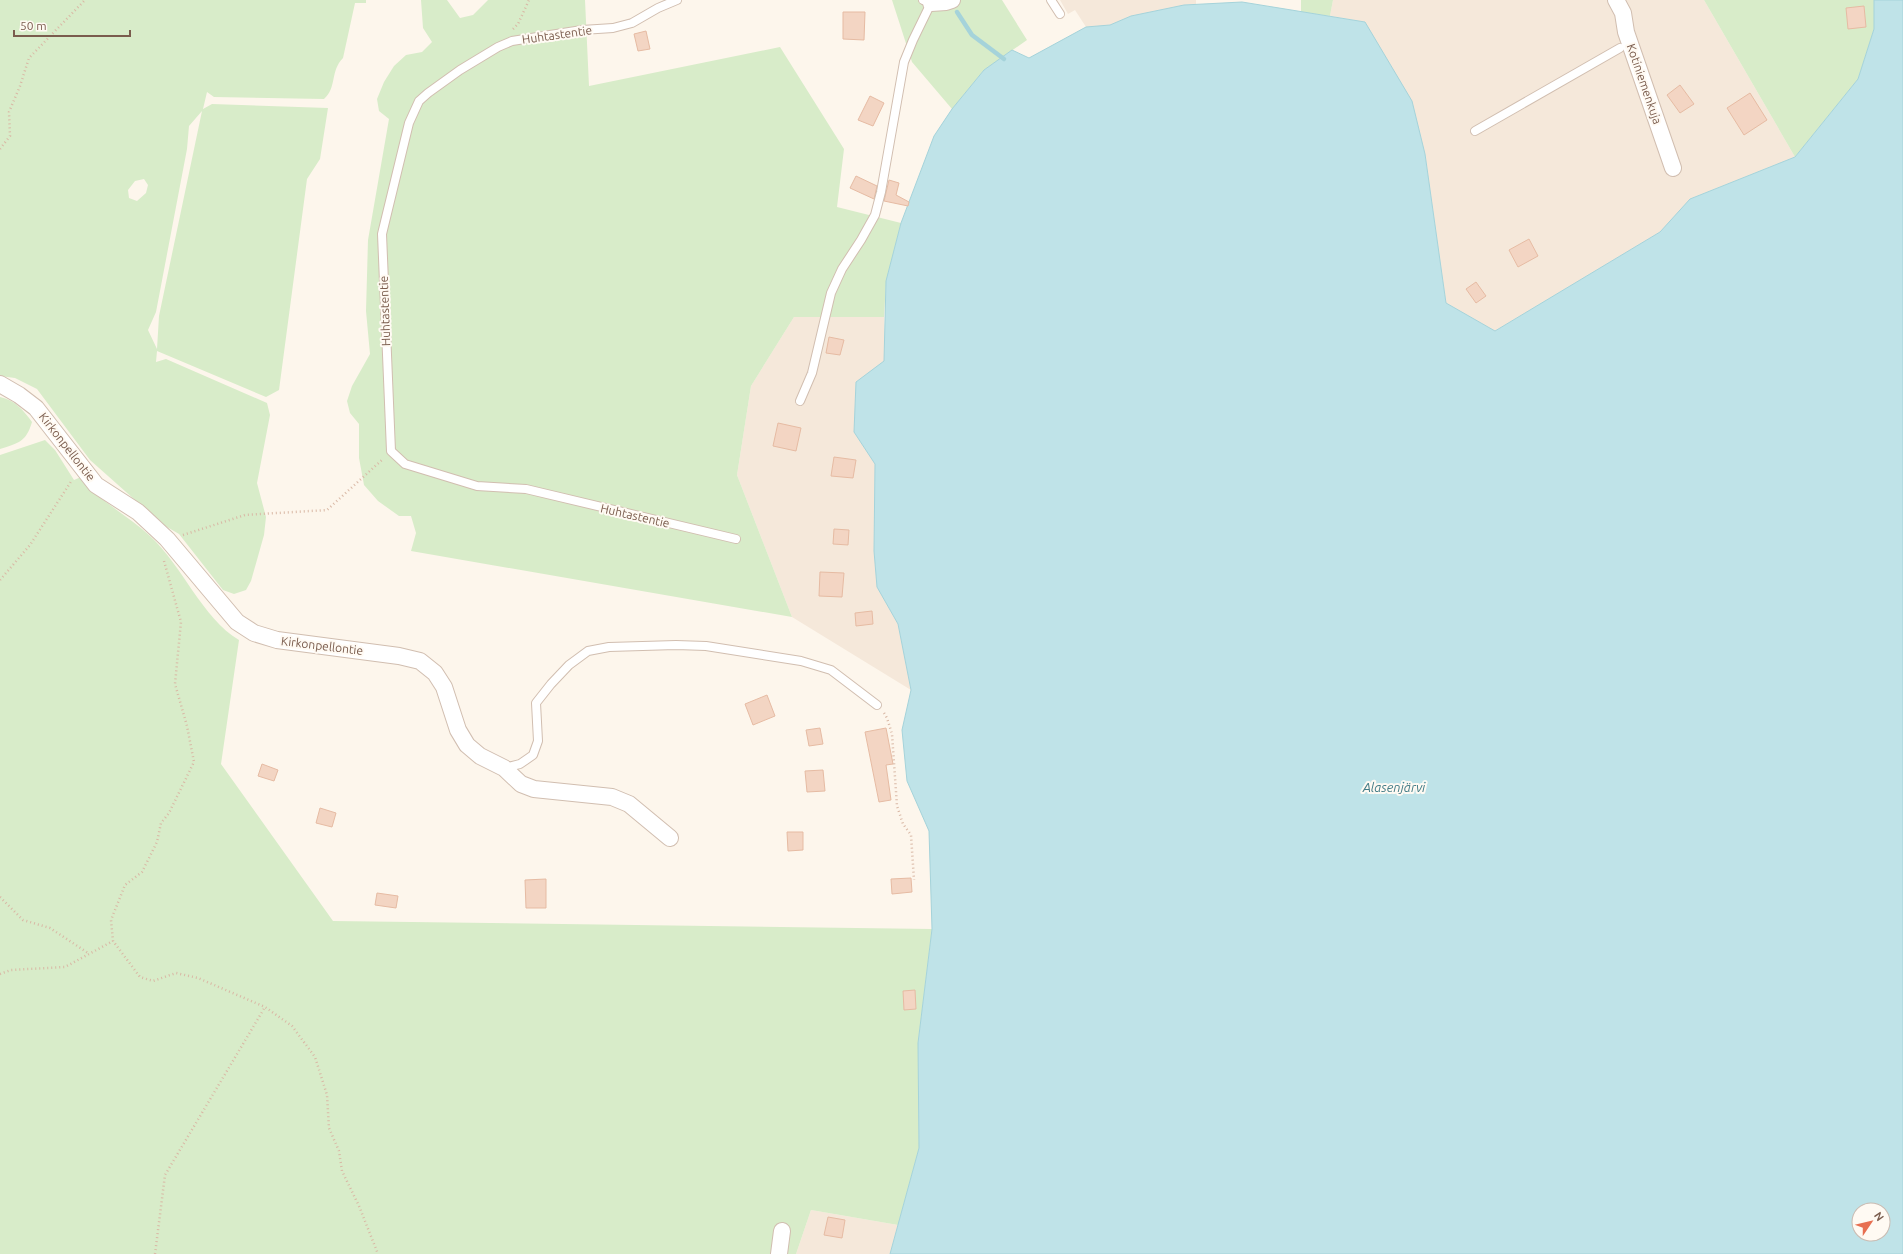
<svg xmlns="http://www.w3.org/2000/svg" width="1903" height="1254" font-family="Ubuntu,sans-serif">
<rect width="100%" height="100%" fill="#fdf6ec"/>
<path fill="#f5e8da" d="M1060 0H1196V4L1184 5 1131 16 1110 25 1086 27 1075 10 1068 14Z
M1333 0H1704L1795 157 1690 199 1660 232 1495 331 1446 303 1425 154 1365 22 1330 16Z
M794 317H884L885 361 856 382 854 432 875 464 874 551 877 587 898 624 911 690 792 617 737 475 751 386Z
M811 1210 898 1225 890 1254H796Z"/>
<path fill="#d8ecc9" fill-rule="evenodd" d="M0 0H366V3H355L343 58C330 71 337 88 324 99L214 97 207 92 203 109 212 104 328 108 320 159 307 179 279 390 266 397 157 351 156 362 166 359 267 403 270 415 257 483 266 517 264 535 251 581 246 590 234 594 223 590 179 534 162 524 90 460 37 389 15 378 0 376ZM202 111 159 316 157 349 148 330 156 312 187 149 189 126ZM144 179 148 185 146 193 137 201 129 198 128 190 135 181Z
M421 0H447L460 18 473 15 488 0H585L589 86 780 47 844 149 837 207 901 223 886 282 884 317H794L751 386 737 475 792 617 411 551 416 533 411 516H399L378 501 364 485 359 458V424L350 413 347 401 352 386 370 354 366 311 368 240 389 119 379 111 377 99 384 82 394 66 406 55 422 52 432 42 423 28Z
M892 0H1002L1027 40 984 70 952 109 912 62Z
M1301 0H1333L1330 16 1301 12Z
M1704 0H1874V29L1858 79 1795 157Z
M0 397C15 400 23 410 32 422 26 442 19 443 0 449Z
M45 440 55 450 74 480 81 477C99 502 128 515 150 536 182 565 202 618 239 640L221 764 333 921 932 929 918 1043 919 1148 898 1225 811 1210 796 1254H0V455Z"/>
<path fill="#bfe3e8" stroke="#a5d3da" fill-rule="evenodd" d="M1874 0H1903V1254H890L919 1148 918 1043 932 929 929 831 907 781 902 730 911 690 898 624 877 587 874 551 875 464 854 432 856 382 884 361 886 281 901 223 934 136 952 109 984 70 1012 50 1029 58 1086 27 1110 25 1131 16 1184 5 1242 2 1365 22 1412 101 1425 154 1446 303 1495 331 1660 232 1690 199 1795 157 1858 79 1874 29ZM1859 1210H1883V1234H1859Z"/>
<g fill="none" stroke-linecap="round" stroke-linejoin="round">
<path stroke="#a5d3da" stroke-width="4.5" d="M957 12 972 35 1004 59"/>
</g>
<path fill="#f3d5c3" stroke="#e6bba3" d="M1864 6 1866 27 1848 29 1846 8Z
M843 12H865L864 40 843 39Z
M646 31 650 49 638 51 634 34Z
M1680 85 1694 104 1680 113 1667 95Z
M1750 93 1767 120 1744 135 1727 108Z
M870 96 884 103 873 126 858 120Z
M856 176 877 186 874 199 850 188Z
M889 180 899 183 896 195 909 202 908 206 884 201Z
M1529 239 1538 256 1518 267 1509 250Z
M1476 282 1486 296 1476 303 1466 289Z
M829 337 844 340 840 355 826 353Z
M778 423 801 428 796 451 773 446Z
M834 457 856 460 853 478 831 476Z
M834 529 849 530 848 545 833 544Z
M820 572 844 573 842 597 819 596Z
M872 611 873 624 856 626 855 613Z
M767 695 775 716 753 725 745 704Z
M820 728 823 744 809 746 806 730Z
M886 728 893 764 886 765 891 800 879 802 865 732Z
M262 764 278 770 274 781 258 776Z
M823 770 825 791 807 792 805 771Z
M320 808 336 813 332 827 316 823Z
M787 832H803V850L788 851Z
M911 878 912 892 892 894 891 879Z
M546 879V908H526L525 880Z
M377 893 398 896 396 908 375 905Z
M915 990 916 1009 904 1010 903 991Z
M828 1217 845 1220 842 1238 824 1235Z"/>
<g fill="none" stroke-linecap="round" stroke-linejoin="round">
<g stroke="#d1beb0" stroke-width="10">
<path id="lane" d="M677 0 658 8 632 23 613 28 582 30 512 41 498 47 460 70 428 93 419 101 409 123 382 234 391 451 405 464 477 486 526 489 736 539
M1051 0 1060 14
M1475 131 1620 48
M800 401 812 373 831 293 842 269 861 240 875 215 881 192 904 62 913 40 931 3 923 0
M504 768 520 764 533 755 538 741 536 703 551 684 569 665 588 651 609 647 676 645 706 646 801 661 831 670 877 705"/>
</g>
<g stroke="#d1beb0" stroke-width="18">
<path id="street" d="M1616 0 1623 13 1626 32 1673 168
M931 3 946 2 952 0
M0 384 19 395 36 408 96 485 138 512 167 539 237 622 254 633 277 640 399 656 420 661 435 673 444 687 458 730 467 745 480 756 504 768 521 784 534 789 612 797 629 804 670 838
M779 1254 782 1231"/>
</g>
<path stroke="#d9b8a5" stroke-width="2.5" stroke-dasharray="1 3" stroke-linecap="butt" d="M513 29 518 24 529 0
M0 149 10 136 9 112 20 86 29 58 85 0
M183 535 245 515 327 510 383 459
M164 561 181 622 175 684 187 726 194 762 169 813 161 823 157 842 142 872 125 885 111 920 113 941 140 977 153 981 176 973 198 978 265 1007 292 1026 315 1057 327 1095 329 1128 339 1151 342 1171 359 1206 378 1254
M0 580 30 545 72 480
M884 713 887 718 892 734 897 806 903 824 911 835 914 880
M0 897 23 920 50 928 88 953
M0 974 11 970 65 967 113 941
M155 1254 165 1175 265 1007"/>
<use href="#lane" stroke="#fff" stroke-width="8"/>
<use href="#street" stroke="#fff" stroke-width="16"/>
</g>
<g text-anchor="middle" stroke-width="4" stroke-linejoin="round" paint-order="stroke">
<g font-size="12" fill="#7a5c4d" stroke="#fffaf3">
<text transform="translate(557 35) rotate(-8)" y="4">Huhtastentie</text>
<text transform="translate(1644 84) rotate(71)" y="4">Kotiniemenkuja</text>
<text transform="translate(385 311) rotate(-92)" y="4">Huhtastentie</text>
<text transform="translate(67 447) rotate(52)" y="4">Kirkonpellontie</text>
<text transform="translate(635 516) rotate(13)" y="4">Huhtastentie</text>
<text transform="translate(322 646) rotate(7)" y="4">Kirkonpellontie</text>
</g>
<g font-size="13" font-style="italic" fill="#437c86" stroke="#fffaf3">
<text x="1394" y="792">Alasenjärvi</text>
</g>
</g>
<g transform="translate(1871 1222) rotate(55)"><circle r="19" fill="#fffaf3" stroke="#cabbb1"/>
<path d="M0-3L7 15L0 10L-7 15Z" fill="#e76f51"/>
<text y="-6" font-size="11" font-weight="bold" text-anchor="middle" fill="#7a5c4d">N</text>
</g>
<path d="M14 30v6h116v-6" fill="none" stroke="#7a5c4d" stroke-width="2"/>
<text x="20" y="30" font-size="12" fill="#7a5c4d" stroke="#fffaf3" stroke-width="3" paint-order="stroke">50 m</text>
</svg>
